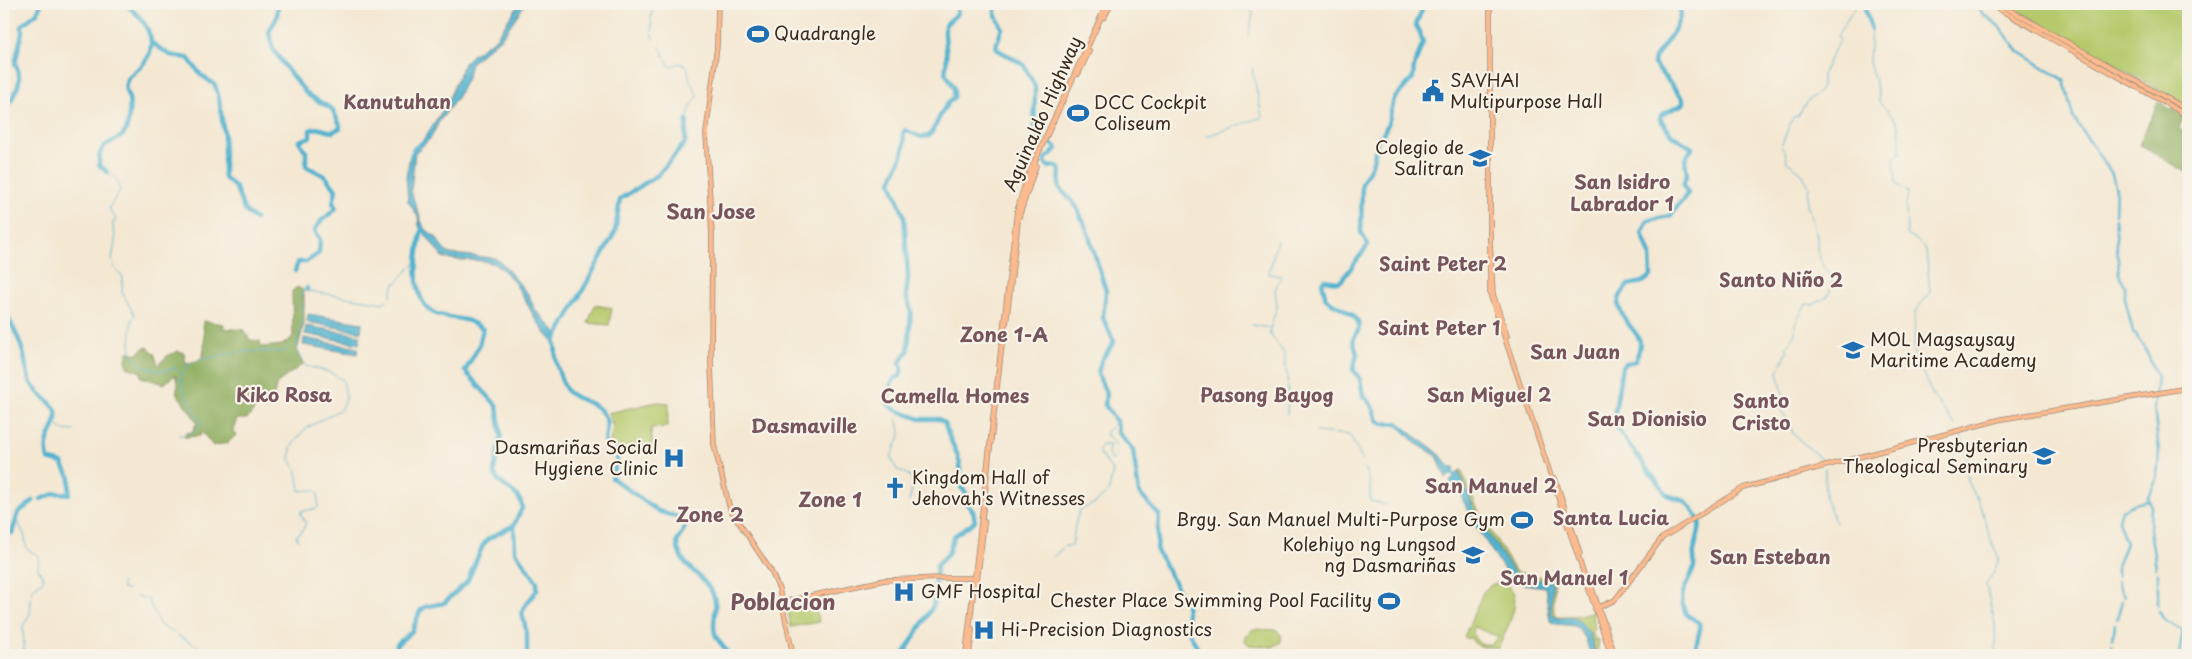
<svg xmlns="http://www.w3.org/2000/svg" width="2192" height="659" font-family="'Playpen Sans',sans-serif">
<rect width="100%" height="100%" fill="#f7f3e8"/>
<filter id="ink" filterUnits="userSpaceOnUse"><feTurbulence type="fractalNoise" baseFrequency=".02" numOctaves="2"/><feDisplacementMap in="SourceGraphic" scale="10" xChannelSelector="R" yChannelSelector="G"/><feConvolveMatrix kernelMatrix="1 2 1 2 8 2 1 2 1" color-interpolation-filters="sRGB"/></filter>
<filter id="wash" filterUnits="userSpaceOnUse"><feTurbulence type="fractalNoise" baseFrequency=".0096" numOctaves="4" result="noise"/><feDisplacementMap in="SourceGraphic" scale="20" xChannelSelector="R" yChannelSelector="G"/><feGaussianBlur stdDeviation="1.12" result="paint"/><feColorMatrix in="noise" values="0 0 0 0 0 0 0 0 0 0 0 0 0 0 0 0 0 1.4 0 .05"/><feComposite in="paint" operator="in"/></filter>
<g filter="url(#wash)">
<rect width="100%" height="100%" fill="#f4e8d3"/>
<path fill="#b6ca6d" stroke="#787a46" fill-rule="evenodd" d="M2006 4H2188V106Z
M595 305 612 308 609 325 588 323Z
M657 402 669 403 667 427 651 428 653 449 623 452 610 443 613 426 608 413Z
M1461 469 1478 510 1516 572 1552 579C1559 591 1549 604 1557 616 1570 616 1581 616 1594 612L1592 617 1595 628 1591 632 1596 640 1599 639 1597 655H1594C1596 635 1583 627 1568 617L1557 618C1548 611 1551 599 1553 589L1518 576 1513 571 1478 518 1459 471Z
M1496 583C1533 585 1505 631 1498 649 1487 644 1478 652 1470 637L1468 639 1464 637 1483 592 1489 586ZM1473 627H1474L1499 637 1491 644H1480L1474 637Z
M813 598 819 622 791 627 786 603Z
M1253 629 1277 630 1281 635V642L1273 647 1249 645 1245 641V636Z"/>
<path fill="#90ae60" stroke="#666c3f" d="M2158 102 2184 116 2179 128 2188 133V173L2139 145Z
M297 287 303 290 304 294V323L297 351 303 364 277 383 272 402 257 407 247 419H237L233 430 236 435 228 443 213 446 202 432 200 436 184 437 186 433 192 432 197 422 176 392 178 386 175 375 164 384 141 377V372L127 367 126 359 128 352 138 354 143 348 148 347 154 353 158 365 167 356 178 351 184 353 186 364C190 362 197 362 201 358 207 351 203 331 203 321L224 324 223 328 244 330 250 340 260 341 261 347 282 345 293 337 292 291Z"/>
<path fill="#51b2cf" stroke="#466e76" d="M519 4H525L503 36 471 63 468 76 457 98 439 122 431 138 415 153 411 192 424 228 436 237 444 250 450 254 495 258 502 263 529 295 534 308 558 334 554 342C532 324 520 278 496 265 480 257 459 263 442 257L419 226 418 217 408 201 406 177 410 155 421 143 446 105 464 63 472 55 495 39Z
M308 314 362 323 361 332 307 322Z
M306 326 360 335 359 344 305 334Z
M304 338 358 348 357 354 303 345Z
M1407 429C1416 438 1427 443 1437 452 1444 457 1445 465 1455 469L1446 479 1437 456 1415 443 1404 431Z
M1459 471 1478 518 1513 571 1518 576 1551 582C1556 594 1545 609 1557 618 1562 618 1568 616 1573 618 1587 623 1595 642 1594 655H1590L1586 639 1576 626 1556 624 1550 621 1545 587 1515 583 1510 579 1473 522 1458 489 1450 482Z"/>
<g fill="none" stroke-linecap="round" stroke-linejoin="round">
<path stroke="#51b2cf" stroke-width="1" d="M1871 29 1869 62 1878 92 1879 102C1900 123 1900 124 1900 154L1894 157 1896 184 1908 192 1906 208 1907 235 1923 245 1926 251 1930 292 1915 312 1914 354 1933 396 1955 425
M1248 37 1253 14 1250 4
M653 39 651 16 655 4
M660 47 670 67 679 63 687 66 690 81 698 96 690 108 687 120
M1207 136 1262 117 1252 68
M107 172 116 179 120 190 109 208 116 220 113 222C112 228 115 233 115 239 114 258 106 262 123 277L122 292 135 316 132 319C132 328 129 341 131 350 134 367 161 375 175 368L181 373
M1277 240 1269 274 1281 276 1275 289 1277 307 1269 333 1284 353 1288 383
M391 296 393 286 415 263
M1252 325 1269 328
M900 411 897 418C903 441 899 436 891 457L897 470C916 475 914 485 909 501
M1287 414 1288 386
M55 424 63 430 74 431
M1316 432 1350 435 1363 461
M179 435C190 434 197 434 201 422L182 388V381L179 380 187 366 202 359 248 351 284 352 288 347
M1961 435 1967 457 1968 481 1982 509 1990 538 1999 558 1995 571 1986 584 1995 625 1996 650 1999 655
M1823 461 1793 434 1790 422 1778 407 1783 394 1778 372 1787 352V346L1795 334V324L1806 304 1813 305 1828 296 1833 279 1823 266 1817 250V236L1807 204 1809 186 1800 171 1787 162 1785 151 1781 146 1793 117 1798 116 1807 101 1818 93 1822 87V75L1840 39 1837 36 1857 4
M1825 468V498L1836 523
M1365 469 1370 483V501L1387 505
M16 519 24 534 27 549 39 556 38 568 44 579 32 590 30 614 23 626 24 655
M298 540 296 536 303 530 306 523 301 515V511L316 509 318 507V493L314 490 300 491 297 471 290 459 291 447 305 429 341 409 346 397 343 380 329 372 306 366 297 353 296 347 302 323 300 296 303 290 383 303 387 300
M1053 557 1065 546H1072C1073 538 1076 516 1080 510L1095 503 1106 494 1109 490 1113 471 1099 453 1100 446 1110 444 1108 452 1110 459 1114 460 1118 447 1105 433 1117 422
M122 582V589L127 590
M137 596 148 599 160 625 212 655"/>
<path stroke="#51b2cf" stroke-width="2.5" d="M1977 4 1982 13 2000 27 2018 51 2064 80 2073 117 2112 174 2116 189 2115 214
M2115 218 2119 274 2125 286V298L2133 332 2144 346 2157 377 2154 407 2159 451 2157 479 2148 497 2151 506 2150 530 2156 568
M2158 573V606
M2117 577V566L2126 543 2118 521 2122 510 2134 504 2149 501
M2117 582 2124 596
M2159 611 2164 620 2183 631 2179 655
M2117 619 2122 601
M2113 639 2115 624
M2109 655 2111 645"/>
<path stroke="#51b2cf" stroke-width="4.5" d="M278 4 277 17 269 32 273 49 289 72 308 95 332 109 340 125V128L332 132 317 128 310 130V137L299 141 306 152V166L325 176 336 190 333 203 336 208C329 217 318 219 315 231L320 240 319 253 306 262H298L295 271
M995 4V14L1002 28 996 46 998 50 1023 64 1035 86 1034 134 1037 138H1043
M1680 4C1684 24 1665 42 1655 58L1654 64 1683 99V104L1661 115 1660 119 1672 135 1692 148 1685 159 1687 174 1683 185 1688 193 1670 216 1648 220 1642 233 1650 255 1651 276 1643 282 1628 285 1620 296 1618 304C1620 309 1622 315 1625 319 1637 338 1646 336 1635 361L1626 363 1622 367 1615 411 1618 430 1667 495 1685 501C1706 525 1700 523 1694 551 1693 557 1696 564 1693 570 1686 589 1677 593 1686 614L1699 623 1700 629 1696 646 1704 655
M1864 4 1871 29
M152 43 170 55 188 58 201 75 215 85 219 98 224 134V177L236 188 244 210 255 219
M4 112C13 95 26 83 15 64L22 32V25L37 13 41 4
M4 140 6 148 4 157
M1049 141 1057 149 1045 159V163L1049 167 1057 166 1060 170 1059 187 1076 206 1087 230 1106 291 1103 318 1114 342 1101 361 1098 374 1106 393 1105 405 1117 422 1118 432 1133 450 1139 493 1159 515 1157 551 1186 604 1188 624
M411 157 414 149 423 142
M107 172 99 165C98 137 118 145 125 132 129 126 130 105 129 98 127 93 124 90 126 84 128 74 138 71 143 64 162 42 144 18 125 4
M307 290V288
M4 310C11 323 18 335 22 349 26 360 26 373 31 383 36 394 55 404 56 411 58 432 42 434 48 459L62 463 70 478 69 494 56 493 41 499
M552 336C558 344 554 356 557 366 559 374 563 384 567 391 574 401 600 400 606 420 609 429 603 437 606 447L616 451 618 455 612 478 658 511 683 519C688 530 680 533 677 542 678 566 702 573 712 592 720 608 711 619 715 634 717 640 722 645 726 650
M555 340 615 232 620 199 658 175 685 143 687 120
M894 409 887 403C889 392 889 379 900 376L902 368 899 363 908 351 911 311 906 295 908 277 904 216 891 182C896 166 908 152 903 134L905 130 921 137 929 136C939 123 940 109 954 97V88L945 72C949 57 944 41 945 25L958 13 955 4
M896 410 920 419H939L945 423C948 442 963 455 960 475
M1408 433 1398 423 1383 424 1378 421 1370 403 1363 396 1360 379 1353 369 1357 354 1353 340C1354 336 1358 332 1359 328 1360 313 1334 306 1326 299L1322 283 1324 280 1338 282 1342 280 1368 245 1361 232 1362 183 1372 165 1378 138 1383 134 1388 124 1394 99 1413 78 1414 67 1423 42 1416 25 1424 4
M1446 470 1454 475
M514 525 515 551 537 582V590L524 607 522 613 527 634V655
M4 532 12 533 18 513 33 501
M1190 634 1197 647 1195 655
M728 654 729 655
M395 655 397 644 412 631 420 611 425 607 444 603 467 582 483 545 488 539 514 525 522 508C522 490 497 488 494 471L501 436 497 406 465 371 479 346 483 329C466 316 456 320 439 315 407 305 417 252 422 229L421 227
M903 655 933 606 937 565 948 554 954 536 975 521 973 511 965 502 966 493 960 486V478"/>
</g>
</g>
<g filter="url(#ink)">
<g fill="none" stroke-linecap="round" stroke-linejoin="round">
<g stroke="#988978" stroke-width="5.5">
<path id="major" d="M718 4 717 46 706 133 712 235 711 363 714 445 730 509 771 571 779 589 793 655
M1490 4V294L1611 655
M1990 4 2188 116
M1999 4 2188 110
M2188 199 2186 224 2188 254
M1490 244 1493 294 1507 336
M1555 478 1565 509
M1568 516 1580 554
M1588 577 1615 655
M782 602 885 580 944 578H971L977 580
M1595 609 1615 600 1662 538 1743 488 2002 419 2188 388"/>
</g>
<g stroke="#988978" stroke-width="6">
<path id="highway" d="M1104 17 1111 4
M1078 74 1089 51
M1006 323 1018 219 1036 165
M976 587 984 522
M966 655 1017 212 1027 178 1107 4
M969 655 972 629"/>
</g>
<use href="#major" stroke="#fcba8e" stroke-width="4"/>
<use href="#highway" stroke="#fcba8e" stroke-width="4.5"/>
</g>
</g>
<defs>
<g id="stadium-bare" transform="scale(1.725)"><path d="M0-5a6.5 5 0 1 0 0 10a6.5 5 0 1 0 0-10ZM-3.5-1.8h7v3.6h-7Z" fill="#1f6fb2" stroke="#f7f3e8" stroke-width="2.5" paint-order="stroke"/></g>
<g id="civic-bare" transform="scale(1.725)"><path d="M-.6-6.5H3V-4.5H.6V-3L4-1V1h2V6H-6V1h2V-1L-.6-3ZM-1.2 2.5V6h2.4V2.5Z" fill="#1f6fb2" stroke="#f7f3e8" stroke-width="2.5" paint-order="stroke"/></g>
<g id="university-bare" transform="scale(1.725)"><path d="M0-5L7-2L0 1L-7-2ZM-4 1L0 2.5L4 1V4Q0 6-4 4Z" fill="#1f6fb2" stroke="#f7f3e8" stroke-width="2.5" paint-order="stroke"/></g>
<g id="hospital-bare" transform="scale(1.725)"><path d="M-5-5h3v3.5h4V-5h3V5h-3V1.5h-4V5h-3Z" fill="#1f6fb2" stroke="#f7f3e8" stroke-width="2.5" paint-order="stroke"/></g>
<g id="church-bare" transform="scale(1.725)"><path d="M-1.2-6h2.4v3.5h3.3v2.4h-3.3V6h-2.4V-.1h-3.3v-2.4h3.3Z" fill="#1f6fb2" stroke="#f7f3e8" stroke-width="2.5" paint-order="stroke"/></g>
</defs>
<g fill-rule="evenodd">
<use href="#stadium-bare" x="758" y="34"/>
<use href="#civic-bare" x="1433" y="91"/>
<use href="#stadium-bare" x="1078" y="113"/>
<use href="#university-bare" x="1480" y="158"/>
<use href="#university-bare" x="1853" y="350"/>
<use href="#university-bare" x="2044" y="456"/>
<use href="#hospital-bare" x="674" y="458"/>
<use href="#church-bare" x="895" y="488"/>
<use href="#stadium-bare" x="1522" y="520"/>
<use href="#university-bare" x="1473" y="555"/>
<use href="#hospital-bare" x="904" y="592"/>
<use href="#stadium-bare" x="1389" y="601"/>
<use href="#hospital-bare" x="984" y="630"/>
</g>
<g text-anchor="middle" stroke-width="4.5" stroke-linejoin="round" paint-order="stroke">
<g font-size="18" fill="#3b2a1e" stroke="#f7f3e8" text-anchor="start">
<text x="774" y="40">Quadrangle</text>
<text x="1450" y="87">SAVHAI<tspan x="1450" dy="21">Multipurpose Hall</tspan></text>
<text x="1094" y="109">DCC Cockpit<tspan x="1094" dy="21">Coliseum</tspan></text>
<text x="1464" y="154" text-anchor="end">Colegio de<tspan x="1464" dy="21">Salitran</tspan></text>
<text x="1870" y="346">MOL Magsaysay<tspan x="1870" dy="21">Maritime Academy</tspan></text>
<text x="2028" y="452" text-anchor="end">Presbyterian<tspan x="2028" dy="21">Theological Seminary</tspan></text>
<text x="658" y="454" text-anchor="end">Dasmariñas Social<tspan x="658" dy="21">Hygiene Clinic</tspan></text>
<text x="912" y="484">Kingdom Hall of<tspan x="912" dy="21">Jehovah's Witnesses</tspan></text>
<text x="1505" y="526" text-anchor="end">Brgy. San Manuel Multi-Purpose Gym</text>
<text x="1456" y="551" text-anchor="end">Kolehiyo ng Lungsod<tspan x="1456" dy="21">ng Dasmariñas</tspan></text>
<text x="921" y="598">GMF Hospital</text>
<text x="1372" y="607" text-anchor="end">Chester Place Swimming Pool Facility</text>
<text x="1001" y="636">Hi-Precision Diagnostics</text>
</g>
<g font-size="18" fill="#3b2a1e" stroke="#f7f3e8">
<text transform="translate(1043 114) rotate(-66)" y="6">Aguinaldo Highway</text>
</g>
<g font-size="19" font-weight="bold" fill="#77555c" stroke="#f7f3e8">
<text x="397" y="109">Kanutuhan</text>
<text x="1622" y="189">San Isidro<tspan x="1622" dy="22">Labrador 1</tspan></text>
<text x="1443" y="271">Saint Peter 2</text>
<text x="1781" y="287">Santo Niño 2</text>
<text x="1439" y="335">Saint Peter 1</text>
<text x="1575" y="359">San Juan</text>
<text x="284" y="402">Kiko Rosa</text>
<text x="1267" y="402">Pasong Bayog</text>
<text x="1489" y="402">San Miguel 2</text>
<text x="955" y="403">Camella Homes</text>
<text x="1761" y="408">Santo<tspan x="1761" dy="22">Cristo</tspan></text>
<text x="1647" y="426">San Dionisio</text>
<text x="804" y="433">Dasmaville</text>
<text x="1491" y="493">San Manuel 2</text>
<text x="1611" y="525">Santa Lucia</text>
<text x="1770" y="564">San Esteban</text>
<text x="1564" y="585">San Manuel 1</text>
</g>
<g font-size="20" font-weight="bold" fill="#77555c" stroke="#f7f3e8">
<text x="711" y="219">San Jose</text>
<text x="1004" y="342">Zone 1-A</text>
<text x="830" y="507">Zone 1</text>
<text x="710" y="522">Zone 2</text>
</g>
<g font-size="22" font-weight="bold" fill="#77555c" stroke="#f7f3e8">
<text x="783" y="610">Poblacion</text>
</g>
</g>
<rect width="2192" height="659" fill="none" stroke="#f7f3e8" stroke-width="20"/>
</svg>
